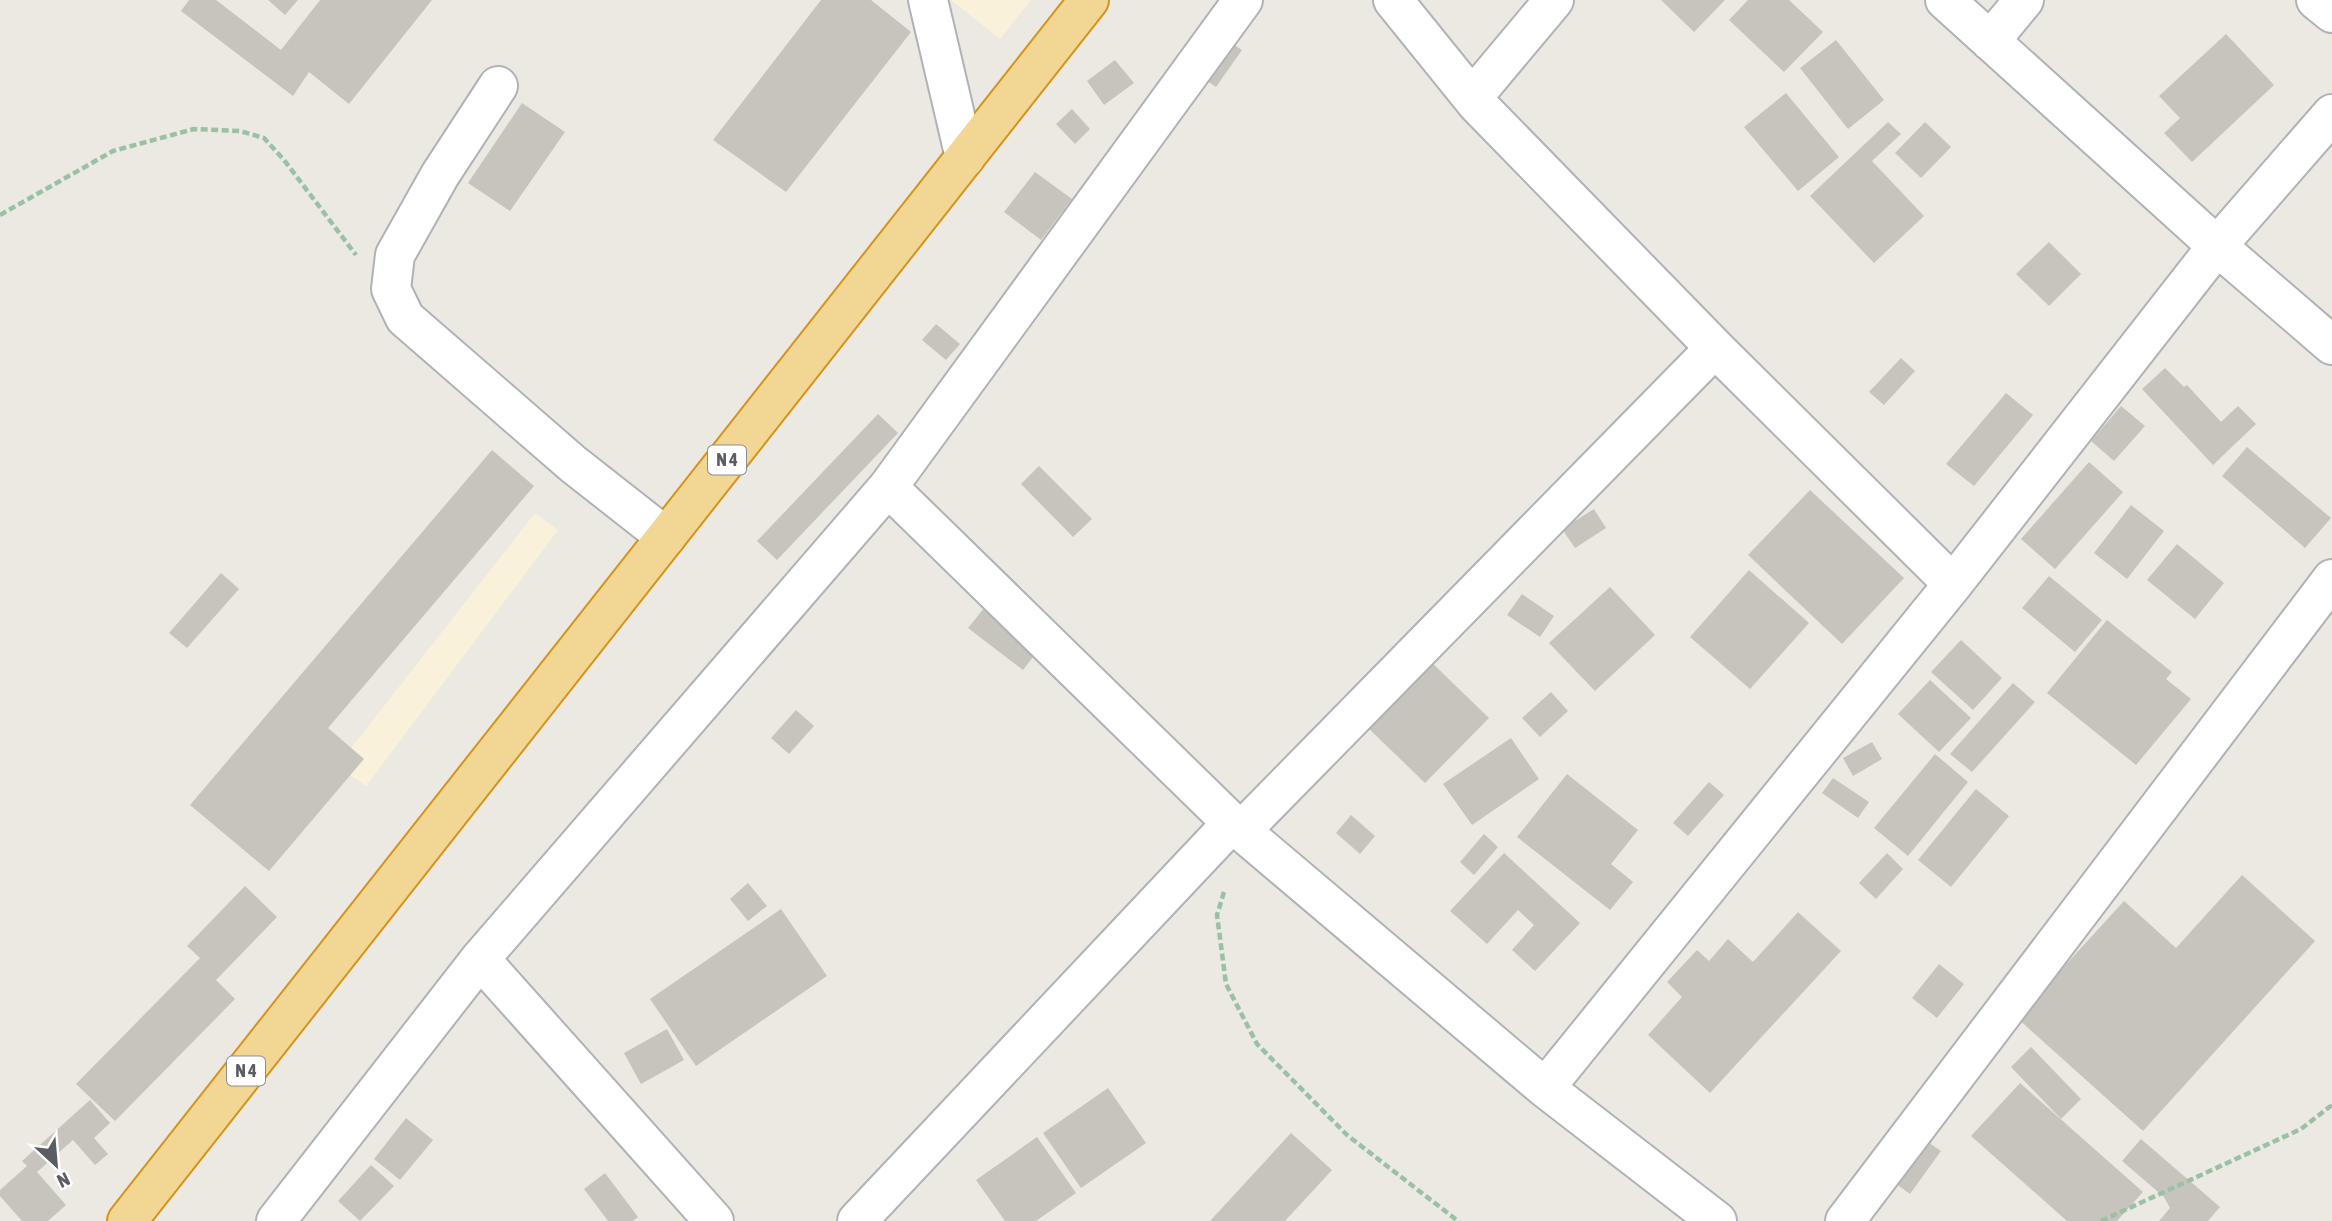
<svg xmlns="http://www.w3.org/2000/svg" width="2332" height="1221" font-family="'Asap Condensed',sans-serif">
<rect width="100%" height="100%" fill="#ebe9e2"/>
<path fill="#f9f1d9" d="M951 0H1031L1000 39Z
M535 513 558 530 366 786 337 766Z"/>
<path fill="#c7c4be" d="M189 0H216L281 50 320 0H432L349 104 309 72 293 96 181 11Z
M268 0H298L285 15Z
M821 0H871L911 32 786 192 713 140Z
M1661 0H1725L1694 32Z
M1748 0H1789L1823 32 1784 72 1729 20Z
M2226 34 2274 85 2192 162 2164 133 2180 118 2159 96Z
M1221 36 1242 50 1216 87 1196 73Z
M1836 40 1884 100 1848 129 1800 68Z
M1115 60 1134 83 1104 105 1087 81Z
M1786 93 1839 157 1798 191 1744 127Z
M522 103 565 132 510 211 468 183Z
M1072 109 1090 129 1075 144 1056 124Z
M1888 122 1901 134 1872 161 1924 216 1874 263 1810 196Z
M1925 122 1951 147 1921 178 1895 153Z
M1035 172 1072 199 1041 240 1004 212Z
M2049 242 2081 274 2049 306 2016 274Z
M936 324 960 344 946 360 922 340Z
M1901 358 1915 371 1884 405 1869 392Z
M2165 368 2184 387 2187 385 2221 422 2238 406 2256 424 2213 465 2142 389Z
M2006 393 2033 415 1974 486 1946 464Z
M2121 406 2145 426 2114 461 2091 441Z
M878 414 898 433 777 560 757 541Z
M2247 447 2331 518 2305 548 2222 476Z
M492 450 534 486 328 728 364 759 269 871 190 805Z
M2089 462 2123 492 2055 569 2021 539Z
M1039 466 1092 519 1073 537 1021 484Z
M1810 490 1904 578 1842 644 1748 555Z
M2131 505 2164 531 2127 579 2094 553Z
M1594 509 1606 528 1575 548 1562 529Z
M2177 544 2224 583 2195 619 2147 580Z
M1749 570 1809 623 1750 689 1690 637Z
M221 573 239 589 187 648 169 633Z
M2049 576 2102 620 2075 652 2022 608Z
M1610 587 1655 635 1595 691 1549 643Z
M1522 594 1554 616 1540 637 1507 615Z
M989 602 1043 644 1023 670 968 628Z
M2107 620 2172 672 2166 679 2191 699 2136 765 2047 693Z
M1961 640 2002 678 1973 710 1931 672Z
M1427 658 1489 718 1425 783 1362 722Z
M1930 680 1971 718 1939 752 1898 714Z
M2013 683 2035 702 1972 772 1950 754Z
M1551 692 1568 711 1540 737 1522 718Z
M796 710 814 726 789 754 771 738Z
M1511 738 1539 779 1472 825 1443 784Z
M1872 742 1882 759 1853 776 1843 758Z
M1935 754 1968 782 1908 856 1874 828Z
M1567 774 1638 830 1611 864 1633 882 1610 910 1517 837Z
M1833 778 1869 802 1858 818 1822 793Z
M1709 782 1724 795 1688 836 1673 823Z
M1976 789 2009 816 1951 887 1918 860Z
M1351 815 1375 836 1360 854 1336 833Z
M1484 834 1498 847 1474 875 1460 862Z
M1504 853 1580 923 1535 971 1512 950 1534 925 1518 910 1487 944 1450 911Z
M1887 853 1903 869 1876 899 1859 883Z
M2242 875 2315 941 2143 1131 2017 1018 2124 901 2176 948Z
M748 883 767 906 748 921 730 899Z
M245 886 277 917 216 980 235 999 115 1121 76 1084 200 958 187 946Z
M781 909 827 976 696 1066 650 999Z
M1798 912 1841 951 1710 1093 1648 1035 1682 997 1667 982 1697 950 1709 961 1728 939 1753 962Z
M1939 964 1964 984 1937 1018 1912 998Z
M667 1029 684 1060 641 1084 624 1053Z
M2031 1047 2081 1099 2061 1119 2011 1067Z
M2020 1083 2143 1192 2117 1221H2067L1971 1136Z
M1108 1088 1146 1143 1081 1188 1043 1133Z
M90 1100 110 1123 94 1138 108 1154 95 1165 73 1140 37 1172 66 1205 48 1221H22L0 1196V1190L27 1166 22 1161Z
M406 1118 433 1140 400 1180 374 1159Z
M1291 1133 1332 1170 1285 1221H1210Z
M1037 1137 1076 1193 1036 1221H1005L976 1180Z
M1922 1138 1941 1151 1910 1194 1892 1181Z
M2141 1139 2220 1207 2208 1221H2159L2170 1208 2164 1197 2122 1161Z
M371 1165 394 1186 360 1221 338 1201Z
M605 1173 638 1217 633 1221H608L584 1189Z"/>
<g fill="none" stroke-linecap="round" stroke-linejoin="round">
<g stroke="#afb2b6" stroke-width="42">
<path id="minor" d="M928 0 965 158
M1393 0 1477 104 1715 348 1953 584
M1945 0 2217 246 2332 345
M2316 0 2332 13
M1990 41 2024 0
M498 86 440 175 395 255 391 289 405 318 573 464 666 537
M1472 98 1554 0
M888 487 1232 823 1545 1088 1717 1221
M1242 830 1715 348
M480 959 714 1221
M1545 1088 1953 584 2217 246 2332 114
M276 1221 480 959 888 487 1243 0
M857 1221 1232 823
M1845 1221 2332 579"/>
</g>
<g stroke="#d59419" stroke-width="42">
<path id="highway" d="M127 1221 1089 0"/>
</g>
<path stroke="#9ac1a4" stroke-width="4.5" stroke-dasharray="7 3.5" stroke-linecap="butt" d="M0 215 113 151 194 129 240 131 264 138 284 160 356 255
M1224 892 1217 915 1226 984 1257 1044 1347 1135 1458 1221
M2101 1221 2301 1129 2332 1105"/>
<use href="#minor" stroke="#fff" stroke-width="38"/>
<use href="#highway" stroke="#f1d694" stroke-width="38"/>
</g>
<g text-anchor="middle" stroke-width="5" stroke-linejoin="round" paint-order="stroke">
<g fill="#fff" stroke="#8c8e90" stroke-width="2">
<rect x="708" y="445.5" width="38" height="29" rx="5"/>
<rect x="227" y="1056.5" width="38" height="29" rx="5"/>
</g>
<g font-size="18" font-weight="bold" fill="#5a5d61">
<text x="727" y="466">N 4</text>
<text x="246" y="1077">N 4</text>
</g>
</g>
<g transform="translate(56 1165) rotate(154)" stroke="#ffffff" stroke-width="5" paint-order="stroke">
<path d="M0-5L12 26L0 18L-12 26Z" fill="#5a5d61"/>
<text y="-10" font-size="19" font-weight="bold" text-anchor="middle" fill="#5a5d61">N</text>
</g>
</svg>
